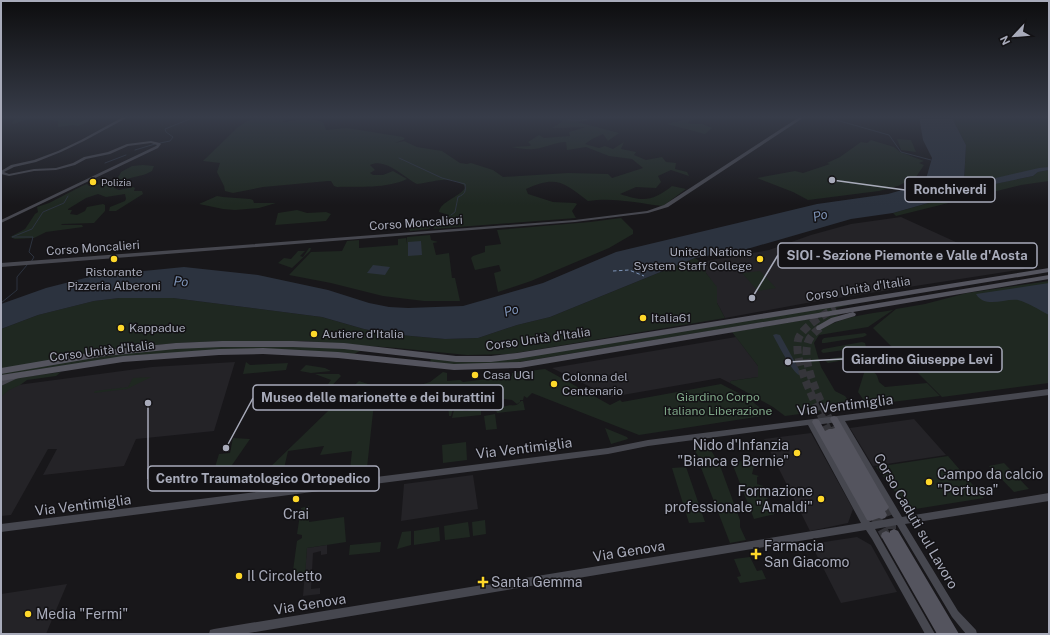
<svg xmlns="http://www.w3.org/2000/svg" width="1050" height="635" font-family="'Public Sans',sans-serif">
<rect width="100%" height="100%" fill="#18171a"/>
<path fill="#242327" d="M901 217 958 243 970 250 985 252 1010 259 1019 263 1025 269 812 302 725 318 717 303V289L706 273 701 262 769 250 811 235 851 224Z
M736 337 758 366V377L731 381 730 383 720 378 611 397 552 368Z
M235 362 214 431 136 439 124 466 43 475 57 449H48L11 515 1 516V395L10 386 152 367Z
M914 419 946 455 873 466 850 428Z
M811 433 853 509 848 523 810 531 764 439Z
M473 475 478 509 401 521 404 484Z
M857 537 871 545 897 592 841 603 811 544Z
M327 545V554L321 555V551L313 553 311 589 320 588V594L303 596 307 548Z
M67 584 46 634H1V594Z"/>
<path fill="#1f2821" d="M1 116H95L100 117 78 126 73 125 58 127V121C42 119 29 117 14 124L11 123 16 119 7 117 1 119Z
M264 116 294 118 282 122H285L307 118 323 122 326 130 347 128 403 137 405 139 395 143 404 141 417 147 442 151 460 163 467 164 471 163 493 170 503 177 568 173 608 174 612 178 643 168 632 159 609 156 586 147 567 150 566 142C555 142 545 148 534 149 527 150 519 148 511 147L530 146 531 145 528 142 539 135 544 138 570 136 569 132 586 127 552 128 562 122 554 116H626L577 122 619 133 608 141 603 134 592 139 585 144 599 148 605 146 613 149 624 142 621 149 636 152 634 155 646 160 662 157 666 162 676 163 675 169 687 172 689 176 671 170 658 176 661 182 656 188 636 187 620 194C644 202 653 201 672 186L686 189 663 206C637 203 614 197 588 201 564 183 557 175 526 189L528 194 553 202 575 203 577 204 572 211 576 218 433 229 436 224 449 215 439 212C440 202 459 197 465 188L464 185C446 175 436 182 417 184 405 178 385 157 370 165L375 170 370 173 373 175H383L393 171 407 179C386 189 360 186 337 187L334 186 331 181H328L263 187 233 193 225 191 224 186 217 172 220 163 203 161 238 127 251 119Z
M951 116H1049V167L970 184 964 181 966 145Z
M694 117 699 118 687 122 690 124H702L712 128 705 134 667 124Z
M897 139 911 140 916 152 901 150Z
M871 140 894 147 900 152 924 161 919 163 924 165 916 177 898 186 879 191 808 200 793 192 757 178 795 171 803 173 830 164 827 163 840 157 861 142 867 143Z
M143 165 154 166 152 171C139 179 124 175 114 188L119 190 133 187 135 188 134 191H142L143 194 116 211H109L110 207 125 201 126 199 125 194 106 197 98 194 86 198 68 209V210H72L70 214 77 215 85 211 87 207 103 204 105 205V211L94 223 62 224 61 225H82L83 227 46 232 34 238 15 239 10 237 25 229 35 214 38 212 37 207 49 203 82 186 87 184 89 186C99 184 117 184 121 172L132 166Z
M1049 170V181L1021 185 896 216 893 213 939 200 946 194 1033 176 1038 172Z
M217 196 223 197 250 199 253 200 254 203H276L259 208 235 210 223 209 199 204Z
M297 210 307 213 326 212 331 214 326 221 275 225 278 213Z
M621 218 633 230V234L609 248 531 281 498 292 494 273 501 271 499 265 475 270 471 258 473 256 485 252V246L501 244 497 230 590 222Z
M422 219 427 221H436L429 229 411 231H410L406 221Z
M430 235 431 240 438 242 433 243 436 255 449 253 452 278H455L460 301H424L383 296 331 283 289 275 311 252 342 251 347 241 359 240V248L398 245V239L406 238V244L407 237Z
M309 248H311L310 251 292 268 278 263 284 258 291 259 298 251H305L300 256 303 257Z
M695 258 701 262 706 268V273L717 287V303L725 318 510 354 467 355 397 348 304 341H225L177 343 128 348 1 369V329L38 315 94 301 119 298H173L322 317 364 329 389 334 445 339 478 338 517 325 550 317Z
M760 271 776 288 758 291 742 273Z
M1049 281V383L942 397 873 328 896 309 925 304 967 293Z
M853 304 836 308 838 310 513 363 457 365 431 363 430 358 473 361Z
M893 310 868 327 819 335 814 343 821 367 835 391 845 396 853 407 785 416 773 407 730 383 731 381 758 377V366L732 332 841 314 819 326 823 328C845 316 869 314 893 310Z
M865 333 867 335 863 337 825 343H822V340L824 338Z
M862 342 865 343 866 347 823 353 821 351 823 349Z
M205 346H305L362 350 354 354C234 343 120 355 1 376V373L105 355Z
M864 353 862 357 828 363 824 360Z
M246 362 250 365 288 363 286 370 243 374Z
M306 365 325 368 331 371 311 373 300 371Z
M545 369 610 405 620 400 622 402 721 384 748 398 769 415 639 435 532 393 527 398 524 396 523 400H520V402L517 404 512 400 505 399 480 402 481 411H468L471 407 469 405 464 404 453 409 451 416H449L448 405 428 408 427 405 413 407 414 387 430 382 443 372 447 373V381L460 380 463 382 512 376V373Z
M865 370C874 370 877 373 879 382L885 387 927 383 940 396 867 405 858 392Z
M61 372 56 376 27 380 20 385 9 390 1 397V386L17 378Z
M315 374H339L341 376 321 397 315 391 321 394 331 380Z
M151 377 127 389 94 393 95 391 128 387 133 378Z
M359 381 377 387 400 389 402 400 374 403 366 477 349 479 352 451 320 455 324 446 288 451 280 486 258 489 256 482 260 477 263 480V483L279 481V468L272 469 268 477 263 474Z
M521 401H523L525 410 497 413 496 410C500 409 503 406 506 406 512 404 516 408 521 401Z
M459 407 464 411H481V415L452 418 454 410Z
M495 414 497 429 486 430 484 416Z
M605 428 627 437 628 439 611 444Z
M233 438 250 439 230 468 216 470 210 484 219 454 230 453Z
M466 442 467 460 443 463 442 445Z
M711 446 713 449H710L719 463 740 520V527L746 540 730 543 700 465V459L693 448Z
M948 456 984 498 909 510 876 467Z
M747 460V464L754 466 752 474 759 476 757 477V484L763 486 761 495 768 498 767 499 766 506 774 508 773 512 775 514 754 519 732 463Z
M1004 463 1029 489 1014 492 989 466Z
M686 467 705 522 689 523 672 468Z
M309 506V522L344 517 346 542 307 548 305 577 292 578 297 541 302 538V535L297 534 301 508Z
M485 520 486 534 473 536 472 522Z
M468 522 470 537 445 540 444 526Z
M439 527 440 541 414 545V531Z
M411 531V545L397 549 402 532Z
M381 542 380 552 349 555 350 545Z
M750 557 757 571 762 570 766 579 740 583 737 577 741 576 734 559Z"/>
<path fill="#2c333f" d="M919 116H951L966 145 964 181 970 184 1039 168 1049 167V170L1038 172 1033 176 947 194 939 200 893 213 851 219 747 249 695 258 550 317 517 325 478 338 445 339 389 334 364 329 322 317 173 298H119L94 301 38 315 1 329V304L46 288 93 276 184 267 258 275 328 290 369 303 389 307 408 308 463 306 543 283 616 252 817 204 888 194 909 188 926 179 932 158 923 140Z
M421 241 422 255 408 256V242Z
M373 265 390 267 385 275 367 273Z
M1049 283V315C1039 310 1029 303 1018 300 1005 298 985 309 976 294Z
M776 334 780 335 801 373 799 375C793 373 777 343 773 335Z"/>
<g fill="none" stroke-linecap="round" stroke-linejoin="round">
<path stroke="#2c333f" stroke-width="1" d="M540 116H549
M557 116 574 121 602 117 616 118 629 116
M822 116 889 135 901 152 931 160
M160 143 170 141 173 137 166 132 165 129 190 119
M135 150 155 144
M399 158 442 178 465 184C466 192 465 194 458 197L455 212 451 215
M105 163 126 155
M31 262 34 257 29 252 33 237H12L32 229 43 212 64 203 68 196
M1 303 17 290V277L27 265"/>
<path stroke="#7d93b7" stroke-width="1" stroke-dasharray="3.5 2.5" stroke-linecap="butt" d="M613 271 629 270 644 276"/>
<path stroke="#35353a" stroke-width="6" stroke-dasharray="6 3" stroke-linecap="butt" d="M833 310 836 309"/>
<path stroke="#35353a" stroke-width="8" stroke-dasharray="8 4" stroke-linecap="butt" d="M820 328C815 332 810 336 808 342 800 365 825 410 835 431
M829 432C819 410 793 363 798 340 800 329 825 313 835 309"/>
<path stroke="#35353a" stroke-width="10" stroke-dasharray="10 5" stroke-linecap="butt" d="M884 507 891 525V529
M875 516 886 536"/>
<path fill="#46474f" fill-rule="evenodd" d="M125 116H130L84 141 61 152 36 162 14 167 4 172 9 174 34 169 56 168 73 163 84 157 108 152 127 144 151 141 160 143 161 144 158 148 1 223V220L156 146 157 145 151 143 128 146 110 154 86 159 75 165 56 170 34 171 9 176 1 174V171L11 165 34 160 58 151 81 140Z
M801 116H806L668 207 648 213 575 222 1 267V263L575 220 647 211 664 205Z
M14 374H18L19 376 18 378 1 386V381Z
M1049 389V395L845 421 902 517 1049 493V501L905 524 958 611 976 630 977 634H966L952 617 897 525 875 529 935 634H925L872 539 866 530 243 634H209L210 630 214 629 861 523 808 425 648 446 608 454 1 532V524L608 448 648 440ZM838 422 893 517 894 518 870 522 867 518 815 425Z"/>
<path fill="#54545e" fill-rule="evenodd" d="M1049 268V272L517 359 491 362H456L344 349 293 347H222L176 349 106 356 1 374V368L106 350 176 343 222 341H293L344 343 456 356H491L517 353Z
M1049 275V279L853 312 856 314 855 316 835 322 820 330H817L816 328 817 326 831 318 853 312 520 368 454 370 338 358 263 354 219 355 123 362 1 381V375L123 356 219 349 263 348 338 352 454 364 520 362Z
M834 416 837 417 887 504 889 507 887 510 885 511 887 515 885 518 882 519 879 518 870 521 867 520 812 422 813 420 816 419 819 420 825 431 829 429H832L835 428 830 419 831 417Z
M894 529 898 531 959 634H937L881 536 882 533 886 531 890 533V531Z"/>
</g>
<linearGradient id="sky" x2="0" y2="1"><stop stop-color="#0d0d0e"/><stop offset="0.57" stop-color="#373c49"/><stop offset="1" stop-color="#373c49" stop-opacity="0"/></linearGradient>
<rect width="1050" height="205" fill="url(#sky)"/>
<g fill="#fed82a" stroke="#131215" stroke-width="1.5">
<circle cx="93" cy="182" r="4"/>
<circle cx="114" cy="259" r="4"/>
<circle cx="760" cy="259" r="4"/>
<circle cx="643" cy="318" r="4"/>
<circle cx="121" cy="328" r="4"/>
<circle cx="314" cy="334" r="4"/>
<circle cx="475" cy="375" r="4"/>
<circle cx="554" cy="384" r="4"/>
<circle cx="797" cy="453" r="4"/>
<circle cx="929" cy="482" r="4"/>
<circle cx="296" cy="499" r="4"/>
<circle cx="821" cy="499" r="4"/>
<path d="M754 548h4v4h4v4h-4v4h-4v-4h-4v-4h4z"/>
<circle cx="239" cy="576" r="4"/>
<path d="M481 576h4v4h4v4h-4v4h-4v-4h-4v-4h4z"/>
<circle cx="28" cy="614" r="4"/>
</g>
<g text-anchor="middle" stroke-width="3" stroke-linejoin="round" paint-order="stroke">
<g font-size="10" fill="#a8abba" stroke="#131215" text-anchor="start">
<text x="101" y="186">Polizia</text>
</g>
<g font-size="12" fill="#a8abba" stroke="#131215">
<text transform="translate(416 223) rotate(-4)" y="4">Corso Moncalieri</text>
<text transform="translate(93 248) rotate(-4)" y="4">Corso Moncalieri</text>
<text transform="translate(858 289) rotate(-9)" y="4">Corso Unità d'Italia</text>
<text transform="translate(538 339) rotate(-8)" y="4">Corso Unità d'Italia</text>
<text transform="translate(102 351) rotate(-7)" y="4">Corso Unità d'Italia</text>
</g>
<g font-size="12" fill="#a8abba" stroke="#131215" text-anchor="start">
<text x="752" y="256" text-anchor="end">United Nations<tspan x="752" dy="14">System Staff College</tspan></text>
<text x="114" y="276" text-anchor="middle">Ristorante<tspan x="114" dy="14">Pizzeria Alberoni</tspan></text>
<text x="651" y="322">Italia61</text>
<text x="129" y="332">Kappadue</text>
<text x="322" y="338">Autiere d'Italia</text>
<text x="483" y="379">Casa UGI</text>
<text x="562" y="381">Colonna del<tspan x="562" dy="14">Centenario</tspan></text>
</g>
<g font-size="12" fill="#7ea687" stroke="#131215">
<text x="718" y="401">Giardino Corpo<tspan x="718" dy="14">Italiano Liberazione</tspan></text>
</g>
<g font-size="13" font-style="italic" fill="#7d93b7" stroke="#131215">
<text transform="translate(820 215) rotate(-14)" y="5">Po</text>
<text transform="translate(181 281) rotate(4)" y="5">Po</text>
<text transform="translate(511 310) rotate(-16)" y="5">Po</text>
</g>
<g font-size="14" fill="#a8abba" stroke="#131215">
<text transform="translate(845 405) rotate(-7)" y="5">Via Ventimiglia</text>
<text transform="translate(524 448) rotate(-7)" y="5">Via Ventimiglia</text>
<text transform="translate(83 505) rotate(-7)" y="5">Via Ventimiglia</text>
<text transform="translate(916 521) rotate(60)" y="5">Corso Caduti sul Lavoro</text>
<text transform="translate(629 551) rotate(-9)" y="5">Via Genova</text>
<text transform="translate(310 604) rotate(-9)" y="5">Via Genova</text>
</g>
<g font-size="14" fill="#a8abba" stroke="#131215" text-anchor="start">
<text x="789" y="450" text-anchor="end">Nido d'Infanzia<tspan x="789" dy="16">"Bianca e Bernie"</tspan></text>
<text x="937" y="479">Campo da calcio<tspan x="937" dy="16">"Pertusa"</tspan></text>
<text x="813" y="496" text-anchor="end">Formazione<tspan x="813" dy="16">professionale "Amaldi"</tspan></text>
<text x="296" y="519" text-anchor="middle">Crai</text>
<text x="764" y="551">Farmacia<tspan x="764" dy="16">San Giacomo</tspan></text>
<text x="247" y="581">Il Circoletto</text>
<text x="491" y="587">Santa Gemma</text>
<text x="36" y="619">Media "Fermi"</text>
</g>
</g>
<path fill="none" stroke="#a8abba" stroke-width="1.5" d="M832 180L905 190M752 298L778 255M788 362L843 359M226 448L253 398M148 403L148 479"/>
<g fill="#a8abba" stroke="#131215" stroke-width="1.5">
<circle cx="832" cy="180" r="4"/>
<circle cx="752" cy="298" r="4"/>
<circle cx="788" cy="362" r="4"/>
<circle cx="226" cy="448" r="4"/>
<circle cx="148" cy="403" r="4"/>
</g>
<g fill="#131215" stroke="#a8abba" stroke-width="1.5">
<rect x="905" y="177" width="90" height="25" rx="4"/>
<rect x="778" y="243" width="259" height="25" rx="4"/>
<rect x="843" y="347" width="159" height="25" rx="4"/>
<rect x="253" y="385" width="250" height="25" rx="4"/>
<rect x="148" y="466" width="231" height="25" rx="4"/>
</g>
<g font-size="13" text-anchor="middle" font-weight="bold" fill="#a8abba">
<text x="950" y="194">Ronchiverdi</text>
<text x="907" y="260">SIOI - Sezione Piemonte e Valle d'Aosta</text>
<text x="922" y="364">Giardino Giuseppe Levi</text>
<text x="378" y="402">Museo delle marionette e dei burattini</text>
<text x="263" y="483">Centro Traumatologico Ortopedico</text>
</g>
<rect width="1050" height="635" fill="none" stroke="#a8abba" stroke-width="4"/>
<g transform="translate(1014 36) rotate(244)" stroke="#131215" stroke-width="3" paint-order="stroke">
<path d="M0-3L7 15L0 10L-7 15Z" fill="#a8abba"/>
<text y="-6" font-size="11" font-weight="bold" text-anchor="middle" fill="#a8abba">N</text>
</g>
</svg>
